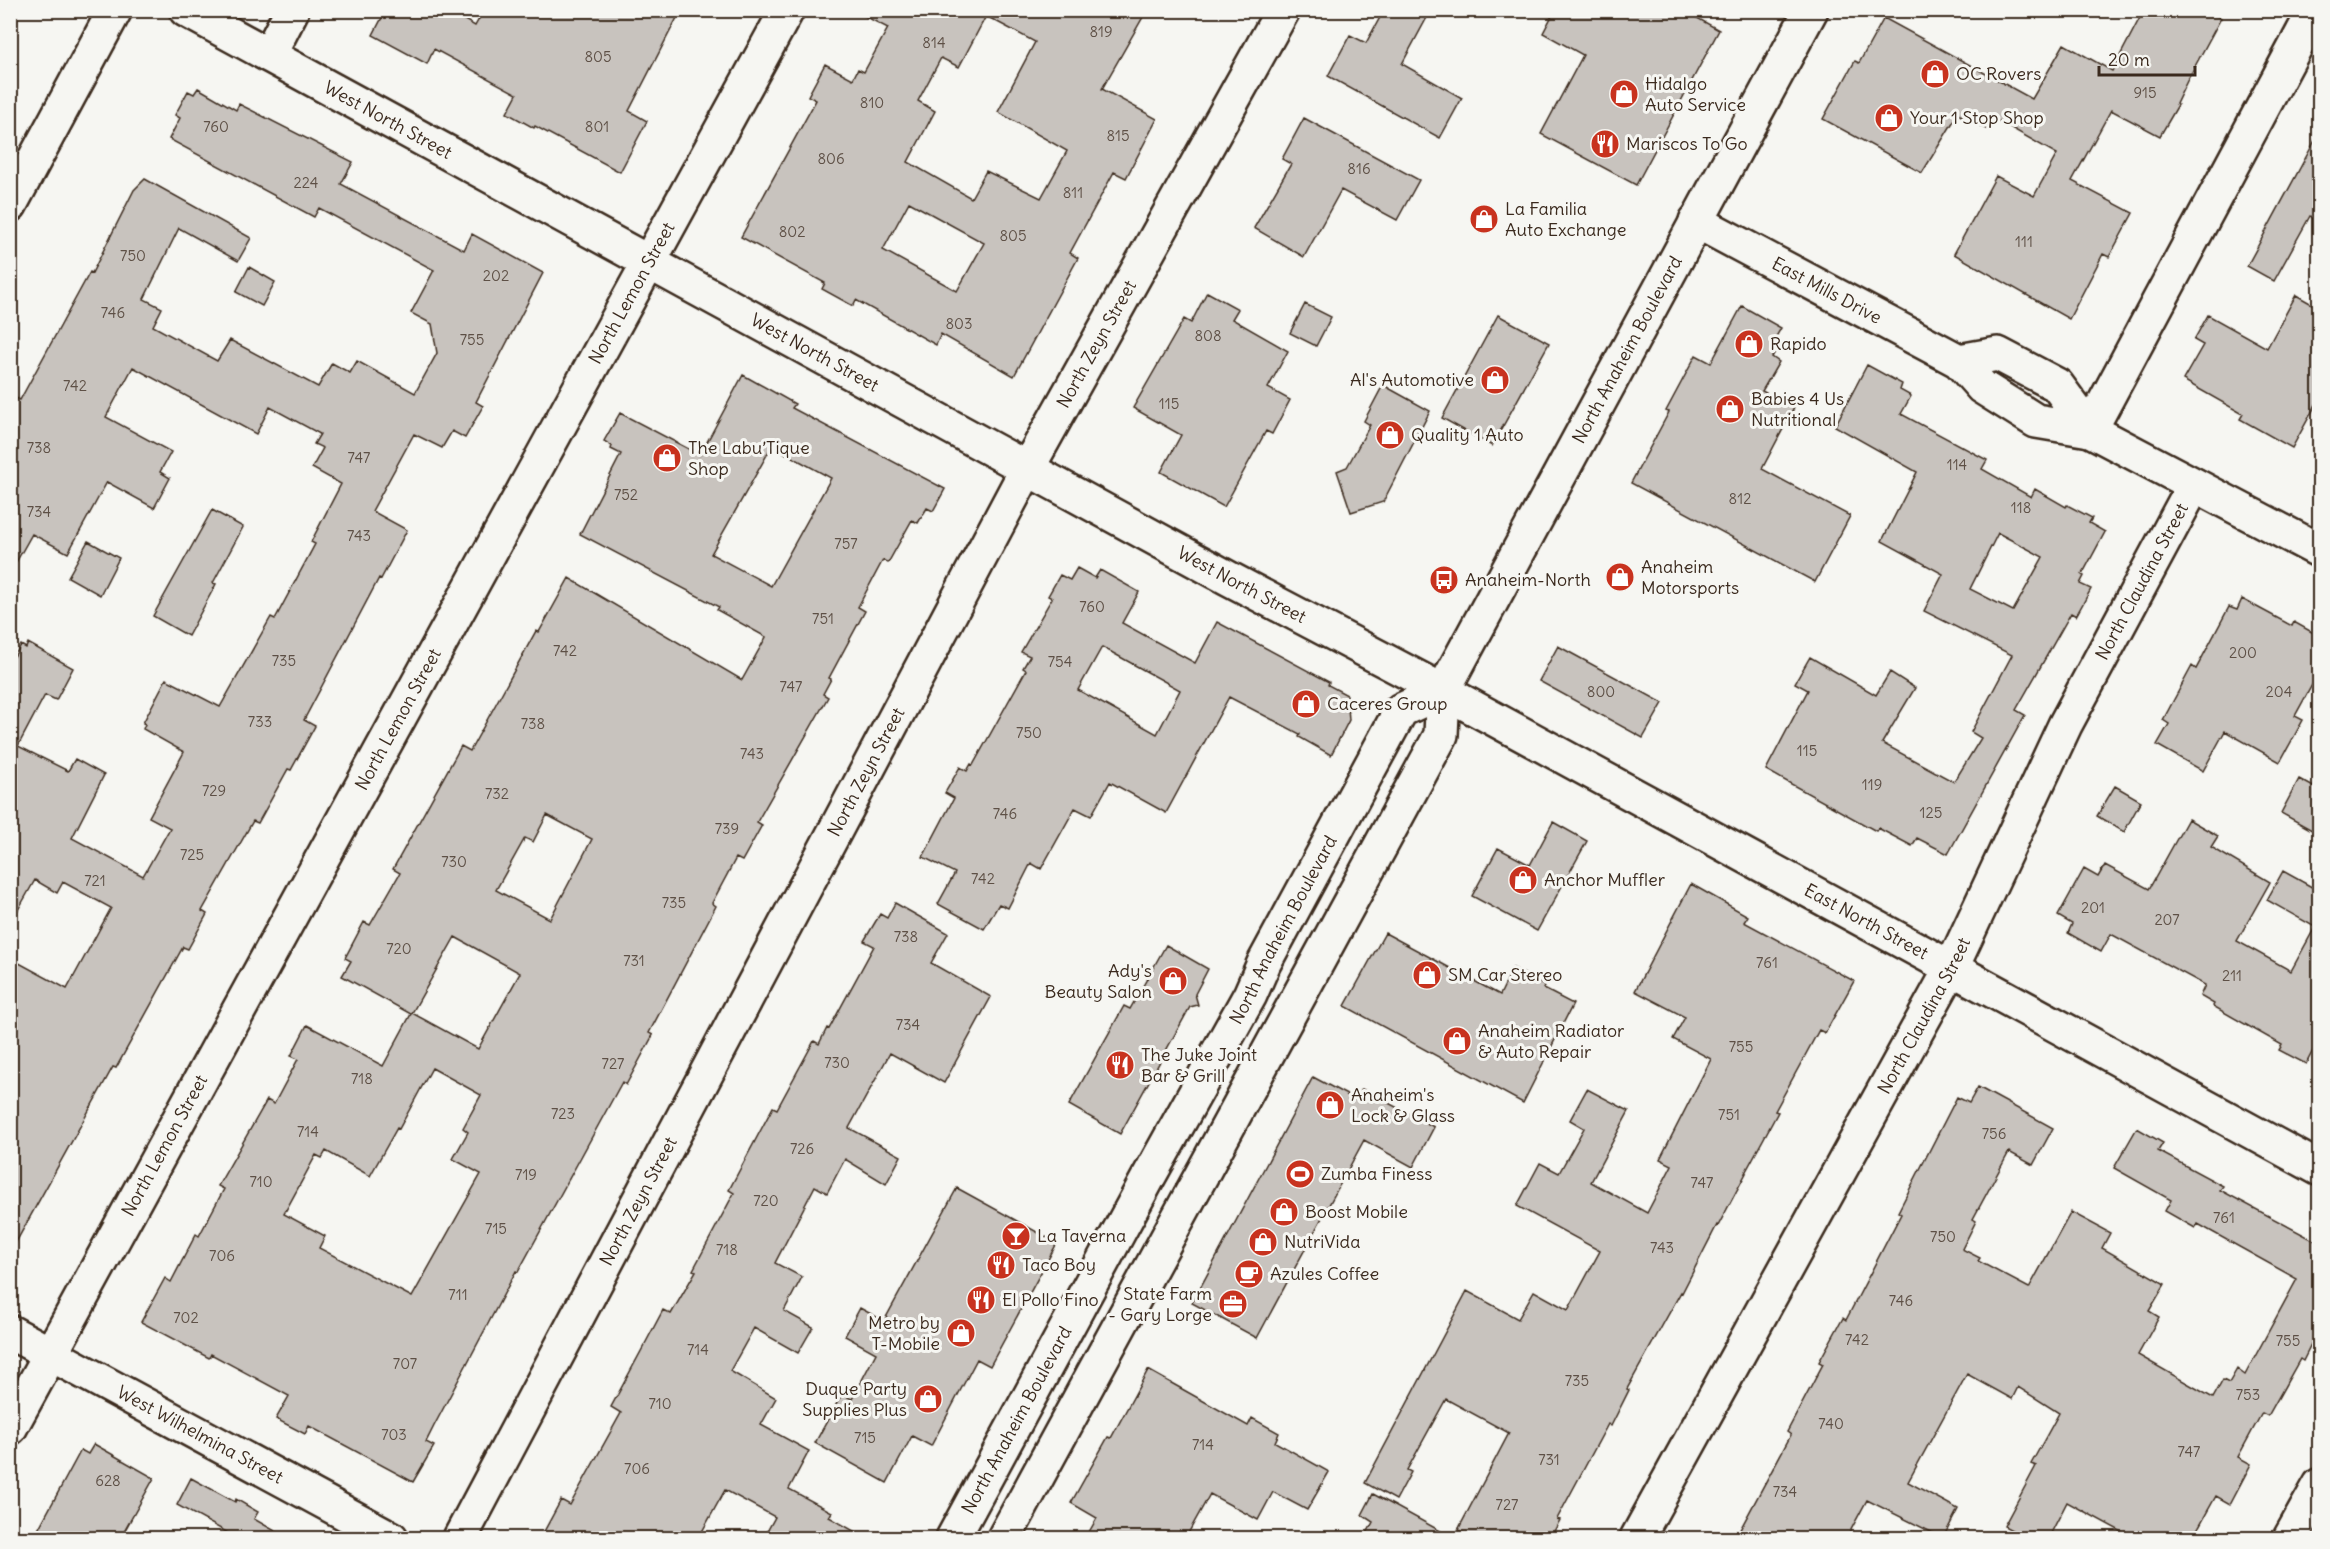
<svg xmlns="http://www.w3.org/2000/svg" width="2330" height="1549" font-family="Delius,sans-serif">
<rect width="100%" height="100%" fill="#f6f6f2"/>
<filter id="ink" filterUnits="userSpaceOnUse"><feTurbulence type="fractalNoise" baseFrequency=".0167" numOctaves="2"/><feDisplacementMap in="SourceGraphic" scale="12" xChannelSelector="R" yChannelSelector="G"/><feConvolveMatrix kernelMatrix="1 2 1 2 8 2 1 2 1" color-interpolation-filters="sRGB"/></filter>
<g filter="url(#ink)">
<path fill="#c8c3be" stroke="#3b2a1e" stroke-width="1.5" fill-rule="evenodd" d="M386 10H447L475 26 484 10H681L629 111 647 121 620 172 535 126 534 128 507 113 517 94 434 49 427 64 373 35Z
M853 10H1147L1102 89 1157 119 1126 178 1114 172 1070 253 1078 258 1014 376 941 334 936 345 856 300 853 306 822 289 825 283 741 237 816 100 808 96 825 64 853 79 858 69 864 72 888 28ZM986 16 1035 42 998 112 1067 151 1041 198 986 171 971 198 908 162 935 111 918 101 941 58 959 67ZM909 202 984 243 957 291 883 250Z
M1384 10H1431L1402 64 1462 98 1440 138 1328 76 1350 35 1366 43Z
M1555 10H1683L1719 30 1636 185 1541 134 1583 55 1543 33Z
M2144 10H2207L2221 18 2187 81 2176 104 2178 105 2160 136 2111 110 2072 181 2133 213 2109 257 2103 254 2069 319 1954 254 1996 176 2034 196 2057 154 1992 117 1986 129 1958 114 1922 173 1823 119 1855 61 1859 63 1884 18 2032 99 2064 44 2112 71Z
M198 88 236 110 239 104 353 162 341 184 464 250 472 234 543 273 476 402 483 406 465 438 452 431 442 448 414 434 372 511 407 530 381 579 379 578 304 720 315 726 291 770 288 769 258 823 253 821 202 911 207 914 188 949 183 947 116 1068 113 1067 10 1253V958L67 989 111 908 63 882 57 893 35 880 10 924V663L21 645 26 648 28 643 73 668 56 700 45 695 18 746 68 771 75 759 104 775 72 838 143 876 170 828 149 817 184 752 143 729 145 724 143 723 166 679 220 707 271 617 275 619 315 544 311 542 341 484 312 468 323 448 314 444 320 434 270 407 256 434 133 367 106 417 171 452 160 472 170 478 154 508 107 482 68 553 32 534 10 573V395L20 400 90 272 92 273 134 190 145 179 251 238 238 261 179 228 144 299 162 308 153 326 217 361 230 340 318 387 332 363 350 373 357 361 415 393 437 353 432 324 411 313 434 270 319 208 314 217 169 139 180 118 175 115 188 91 194 94Z
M1304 118 1419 180 1397 220 1341 190 1304 257 1254 228 1291 164 1282 159Z
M2319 133V222L2310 216 2274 281 2247 266Z
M249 267 275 282 262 306 236 292Z
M1207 292 1238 309 1232 319 1288 351 1268 388 1290 400 1272 434 1266 431 1224 507 1161 472 1181 435 1133 408 1184 319 1191 323Z
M2296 295 2319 308V399L2292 448 2240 419 2243 414 2183 380 2203 345 2194 340 2208 315 2267 348Z
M1305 304 1331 317 1316 346 1290 333Z
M1742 306 1781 328 1773 342 1779 345 1772 357 1779 362 1762 391 1794 408 1762 469 1850 516 1815 582 1631 483 1669 412 1666 411 1696 355 1711 363Z
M1498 315 1549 343 1492 446 1442 418Z
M1867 365 1902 384 1900 390 1911 396 1901 414 1987 460 1982 469 2031 497 2035 489 2066 507 2067 505 2092 518 2089 523 2105 532 2082 575 2084 576 2080 584 2091 589 2076 616 2071 613 2016 710 2025 715 1948 854 1917 838 1912 846 1878 828 1876 831 1766 770 1808 690 1795 683 1810 657 1876 695 1890 672 1915 688 1882 743 1954 782 1981 738 1971 732 2012 655 1924 611 1943 574 1882 541 1917 472 1835 426ZM1998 533 2043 557 2013 611 1970 589Z
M743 375 795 404 792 408 945 489 933 511 927 508 918 523 912 520 888 563 883 560 858 607 865 611 829 678 831 679 823 694 828 697 757 822 762 825 742 861 736 858 712 903 716 906 649 1033 653 1035 626 1085 622 1082 518 1272 516 1271 434 1426 426 1442 434 1446 413 1482 309 1426 305 1434 276 1419 289 1396 211 1354 209 1358 141 1322 165 1278 171 1282 196 1234 199 1236 224 1189 218 1186 267 1100 274 1104 298 1059 291 1056 307 1025 383 1066 411 1014 342 976 351 961 345 958 364 922 370 925 400 873 393 869 461 746 470 751 536 631 539 632 569 578 742 680 766 637 717 610 719 607 580 534 621 454 611 449 612 446 604 441 620 413 700 455ZM772 446 831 478 771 586 711 554ZM547 815 592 839 550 919 496 890 525 838 533 842ZM455 937 520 973 478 1049 412 1013ZM432 1068 481 1095 463 1128 468 1132 453 1159 481 1174 412 1297 319 1248 325 1236 284 1214 316 1155 322 1158 326 1151 370 1176 397 1128 399 1129Z
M1383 385 1430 411 1383 502 1351 512 1337 471 1347 467 1370 425 1364 421Z
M212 510 243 527 213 583 216 584 188 636 153 616Z
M88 541 119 558 100 595 68 577Z
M1077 568 1095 578 1100 570 1139 592 1122 623 1195 663 1217 622 1329 682 1328 685 1347 695 1349 720 1331 755 1299 737 1300 734 1229 697 1166 813 1110 782 1091 816 1075 808 1041 869 1031 863 1008 908 999 904 984 929 938 904 955 873 923 857 954 798 945 793 960 767 967 771 971 764 973 765 1026 670 1023 668 1030 656 1021 652 1052 598 1048 596 1060 575 1070 580ZM1102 647 1180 690 1157 734 1078 690Z
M2242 599 2292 626 2294 622 2319 636V672L2295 716 2303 720 2280 762 2225 731 2203 771 2157 745 2169 724 2163 720 2192 666 2196 669 2229 607 2237 610Z
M1558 646 1663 703 1643 738 1539 681Z
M2299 779 2319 790V834L2281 813Z
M2115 786 2141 801 2124 832 2097 816Z
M2188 819 2218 836 2211 847 2270 882 2237 941 2291 971 2315 927 2267 900 2283 871 2319 891V1039L2306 1064 2279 1050 2282 1045 2213 1006 2214 1004 2200 996 2205 985 2111 934 2101 952 2068 933 2072 924 2058 916 2084 869 2098 877 2105 865 2149 889Z
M1553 822 1587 841 1537 931 1472 896 1498 848 1530 865Z
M1691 884 1748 916 1744 922 1854 981 1825 1033 1819 1030 1775 1111 1778 1112 1745 1173H1746L1718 1226 1717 1225 1682 1293 1681 1292 1627 1389 1629 1390 1611 1426 1608 1424 1557 1519 1560 1520 1550 1539H1474L1458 1530 1509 1433 1446 1399 1407 1470 1411 1472 1396 1500 1365 1483 1467 1291 1518 1319 1534 1291 1568 1310 1600 1251 1517 1206 1540 1163 1559 1173 1584 1128 1570 1120 1587 1089 1629 1111 1591 1182 1647 1213 1672 1165 1660 1159 1711 1059 1673 1039 1685 1017 1635 991Z
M895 903 948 933 931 963 991 997 944 1083 890 1053 849 1128 901 1156 886 1184 845 1159 827 1193 815 1186 775 1263 802 1277 784 1311 813 1327 798 1353 754 1328 730 1371 776 1398 761 1425 809 1451 789 1489 832 1512 829 1517 868 1539H763L775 1517 725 1490 698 1539H540L561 1500 570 1505 621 1413 611 1407 646 1342 663 1310 671 1314 696 1271 693 1270 734 1193 729 1190 773 1107 777 1109 814 1041 819 1044 827 1028 829 1029 874 946 864 941 880 914 887 918Z
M1385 933 1500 995 1513 968 1545 985 1544 989 1573 1004 1523 1103 1345 1006Z
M1166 945 1208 969 1195 994 1198 1005 1190 1007 1120 1134 1069 1105 1124 1006 1130 1009Z
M1313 1077 1356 1100 1362 1089 1434 1127 1413 1167 1364 1140 1257 1338 1192 1303Z
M1978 1087 2053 1128 2033 1165 2009 1152 1973 1219 1976 1221 1962 1249 1980 1258 1978 1261 2029 1288 2071 1212 2110 1233 2102 1248 2165 1284 2149 1311 2159 1317 2138 1355 2213 1398 2223 1380 2229 1383 2237 1369 2245 1375 2297 1279 2198 1224 2195 1228 2165 1211 2171 1200 2114 1168 2137 1128 2163 1143 2158 1151 2223 1186 2220 1190 2317 1242 2319 1238V1329L2303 1361 2300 1359 2268 1416 2262 1413 2238 1457 2251 1464 2230 1504 2216 1496 2192 1539H2135L2067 1502 2048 1539H2029L2004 1526 2036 1466 2031 1464 2059 1413 2018 1387 2012 1399 1967 1374 1908 1482 1958 1509 1943 1538 1867 1500 1846 1539H1735L1791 1435 1787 1432 1823 1364 1819 1362 1843 1318 1846 1320 1901 1214 1898 1212 1957 1097 1969 1103Z
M957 1188 1057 1243 990 1366 977 1359 931 1446 912 1436 887 1483 815 1443 842 1394 852 1399 876 1353 845 1336 860 1308 884 1321Z
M1148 1370 1248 1426 1252 1418 1279 1433 1275 1442 1329 1472 1307 1510 1273 1492 1258 1520 1210 1494 1185 1539H1085L1097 1518 1071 1503 1108 1437 1111 1438Z
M94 1444 154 1478 120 1539H33L81 1450 88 1454Z
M191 1478 235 1502 236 1499 258 1512 254 1519 289 1539H239L177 1505Z
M1373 1494 1455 1539H1364L1373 1522 1362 1515Z"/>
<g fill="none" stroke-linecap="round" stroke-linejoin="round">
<g stroke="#3b2a1e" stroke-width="38">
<g id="street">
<path d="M269 55 292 10"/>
<path d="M10 205 115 10"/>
<path id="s1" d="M1696 221 1959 361 1982 387 2036 421 2090 430 2320 551"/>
<path d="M1959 361 1998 354 2057 385 2090 430"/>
<path d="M2090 430 2315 10"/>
<path id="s2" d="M1443 691 2320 1169"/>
<path id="s3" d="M10 1332 391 1538"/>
<path id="s4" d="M10 1428 787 10"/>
<path id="s5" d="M460 1538 1027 469 1283 10"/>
<path id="s6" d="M1637 1538 1952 967 2065 725 2194 485"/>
<path d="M2290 1538 2320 1485"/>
</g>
</g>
<g stroke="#3b2a1e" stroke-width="38">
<g id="secondary">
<path id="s7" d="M186 10 1228 578 1443 691"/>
<path id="s8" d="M953 1538 1148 1178 1250 995 1264 963 1401 710 1443 691"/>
<path id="s9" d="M1004 1538 1441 735 1443 691 1811 10"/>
</g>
</g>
<use href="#street" stroke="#f6f6f2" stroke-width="33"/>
<use href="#secondary" stroke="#f6f6f2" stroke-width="33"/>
</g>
</g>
<defs>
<g id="shop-disc" transform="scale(1.5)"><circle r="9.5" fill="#c8321e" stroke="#f6f6f2"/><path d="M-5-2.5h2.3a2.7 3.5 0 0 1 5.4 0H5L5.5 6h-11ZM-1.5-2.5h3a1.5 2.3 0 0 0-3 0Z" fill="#fff"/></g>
<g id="restaurant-disc" transform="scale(1.5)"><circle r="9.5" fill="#c8321e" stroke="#f6f6f2"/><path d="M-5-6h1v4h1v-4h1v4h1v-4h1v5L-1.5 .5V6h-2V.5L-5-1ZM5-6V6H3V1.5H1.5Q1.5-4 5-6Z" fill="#fff"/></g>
<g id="bus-disc" transform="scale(1.5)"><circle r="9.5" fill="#c8321e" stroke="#f6f6f2"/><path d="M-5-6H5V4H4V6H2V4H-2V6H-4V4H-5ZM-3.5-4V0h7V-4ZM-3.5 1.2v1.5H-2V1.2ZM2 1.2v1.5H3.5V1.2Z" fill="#fff"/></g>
<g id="stadium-disc" transform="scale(1.5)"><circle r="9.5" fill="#c8321e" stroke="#f6f6f2"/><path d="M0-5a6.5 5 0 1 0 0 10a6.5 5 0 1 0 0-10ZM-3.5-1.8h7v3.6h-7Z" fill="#fff"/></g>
<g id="bar-disc" transform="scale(1.5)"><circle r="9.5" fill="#c8321e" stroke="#f6f6f2"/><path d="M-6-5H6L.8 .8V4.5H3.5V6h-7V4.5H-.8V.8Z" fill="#fff"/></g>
<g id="cafe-disc" transform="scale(1.5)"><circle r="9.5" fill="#c8321e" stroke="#f6f6f2"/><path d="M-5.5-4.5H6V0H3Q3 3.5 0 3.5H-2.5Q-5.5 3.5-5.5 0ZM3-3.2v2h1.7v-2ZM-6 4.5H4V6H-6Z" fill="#fff"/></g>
<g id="office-disc" transform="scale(1.5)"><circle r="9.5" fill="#c8321e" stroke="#f6f6f2"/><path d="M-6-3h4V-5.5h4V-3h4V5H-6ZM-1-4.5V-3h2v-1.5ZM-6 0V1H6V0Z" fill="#fff"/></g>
</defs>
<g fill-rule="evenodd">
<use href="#shop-disc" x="1935" y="74"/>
<use href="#shop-disc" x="1624" y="94"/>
<use href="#shop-disc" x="1889" y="118"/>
<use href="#restaurant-disc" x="1605" y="144"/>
<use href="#shop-disc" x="1484" y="219"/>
<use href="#shop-disc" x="1749" y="344"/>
<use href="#shop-disc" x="1495" y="380"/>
<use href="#shop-disc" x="1730" y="409"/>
<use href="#shop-disc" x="1390" y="435"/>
<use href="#shop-disc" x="667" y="458"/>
<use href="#shop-disc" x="1620" y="577"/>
<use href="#bus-disc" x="1444" y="580"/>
<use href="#shop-disc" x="1306" y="704"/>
<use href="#shop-disc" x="1523" y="880"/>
<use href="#shop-disc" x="1427" y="975"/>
<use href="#shop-disc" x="1173" y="981"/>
<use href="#shop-disc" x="1457" y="1041"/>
<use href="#restaurant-disc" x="1120" y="1065"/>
<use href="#shop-disc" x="1330" y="1105"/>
<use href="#stadium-disc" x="1300" y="1174"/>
<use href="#shop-disc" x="1284" y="1212"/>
<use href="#bar-disc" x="1016" y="1236"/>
<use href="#shop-disc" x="1263" y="1242"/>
<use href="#restaurant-disc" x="1001" y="1265"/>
<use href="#cafe-disc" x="1249" y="1274"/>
<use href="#restaurant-disc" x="981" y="1300"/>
<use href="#office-disc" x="1233" y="1304"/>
<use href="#shop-disc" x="961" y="1333"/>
<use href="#shop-disc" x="928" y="1399"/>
</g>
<g text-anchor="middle" stroke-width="6" stroke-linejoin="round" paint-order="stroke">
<g font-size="15" fill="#5e5046">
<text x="1101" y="37">819</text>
<text x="934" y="48">814</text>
<text x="598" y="62">805</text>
<text x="2145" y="98">915</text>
<text x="872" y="108">810</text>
<text x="216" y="132">760</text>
<text x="597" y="132">801</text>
<text x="1118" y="141">815</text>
<text x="831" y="164">806</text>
<text x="1359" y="174">816</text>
<text x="306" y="188">224</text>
<text x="1073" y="198">811</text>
<text x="792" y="237">802</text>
<text x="1013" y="241">805</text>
<text x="2024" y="247">111</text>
<text x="133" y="261">750</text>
<text x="496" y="281">202</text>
<text x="113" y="318">746</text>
<text x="959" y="329">803</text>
<text x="1208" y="341">808</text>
<text x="472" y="345">755</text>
<text x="75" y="391">742</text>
<text x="1169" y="409">115</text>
<text x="39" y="453">738</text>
<text x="359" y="463">747</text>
<text x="1957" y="470">114</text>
<text x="626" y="500">752</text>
<text x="1740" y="504">812</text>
<text x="2021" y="513">118</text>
<text x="39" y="517">734</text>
<text x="359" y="541">743</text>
<text x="846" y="549">757</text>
<text x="1092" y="612">760</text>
<text x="823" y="624">751</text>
<text x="565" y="656">742</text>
<text x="2243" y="658">200</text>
<text x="284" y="666">735</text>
<text x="1060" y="667">754</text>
<text x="791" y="692">747</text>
<text x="1601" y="697">800</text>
<text x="2279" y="697">204</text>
<text x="260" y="727">733</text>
<text x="533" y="729">738</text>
<text x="1029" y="738">750</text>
<text x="1807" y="756">115</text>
<text x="752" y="759">743</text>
<text x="1872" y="790">119</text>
<text x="214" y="796">729</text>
<text x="497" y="799">732</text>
<text x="1931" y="818">125</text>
<text x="1005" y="819">746</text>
<text x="727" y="834">739</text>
<text x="192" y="860">725</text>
<text x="454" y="867">730</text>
<text x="983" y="884">742</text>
<text x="95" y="886">721</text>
<text x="674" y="908">735</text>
<text x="2093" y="913">201</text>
<text x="2167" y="925">207</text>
<text x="906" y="942">738</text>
<text x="399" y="954">720</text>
<text x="634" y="966">731</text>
<text x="1767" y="968">761</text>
<text x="2232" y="981">211</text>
<text x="908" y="1030">734</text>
<text x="1741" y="1052">755</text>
<text x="837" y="1068">730</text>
<text x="613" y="1069">727</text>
<text x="362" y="1084">718</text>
<text x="563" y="1119">723</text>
<text x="1729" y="1120">751</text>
<text x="308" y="1137">714</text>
<text x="1994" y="1139">756</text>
<text x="802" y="1154">726</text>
<text x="526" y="1180">719</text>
<text x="261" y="1187">710</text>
<text x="1702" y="1188">747</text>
<text x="766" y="1206">720</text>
<text x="2224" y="1223">761</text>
<text x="496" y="1234">715</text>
<text x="1943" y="1242">750</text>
<text x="1662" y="1253">743</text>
<text x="727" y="1255">718</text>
<text x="222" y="1261">706</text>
<text x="458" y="1300">711</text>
<text x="1901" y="1306">746</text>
<text x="186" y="1323">702</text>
<text x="1857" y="1345">742</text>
<text x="2288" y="1346">755</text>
<text x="698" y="1355">714</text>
<text x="405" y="1369">707</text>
<text x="1577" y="1386">735</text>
<text x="2248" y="1400">753</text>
<text x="660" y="1409">710</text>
<text x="1831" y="1429">740</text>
<text x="394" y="1440">703</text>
<text x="865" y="1443">715</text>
<text x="1203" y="1450">714</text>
<text x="2189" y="1457">747</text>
<text x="1549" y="1465">731</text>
<text x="637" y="1474">706</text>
<text x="108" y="1486">628</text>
<text x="1785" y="1497">734</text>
<text x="1507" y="1510">727</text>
</g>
<g font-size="18" fill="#3b2a1e" stroke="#f6f6f2" text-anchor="start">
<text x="1956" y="80">OC Rovers</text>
<text x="1645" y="90">Hidalgo<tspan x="1645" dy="21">Auto Service</tspan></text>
<text x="1910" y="124">Your 1 Stop Shop</text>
<text x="1626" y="150">Mariscos To Go</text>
<text x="1505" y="215">La Familia<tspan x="1505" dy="21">Auto Exchange</tspan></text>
<text x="1770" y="350">Rapido</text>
<text x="1474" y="386" text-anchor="end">Al's Automotive</text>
<text x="1751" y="405">Babies 4 Us<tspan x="1751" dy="21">Nutritional</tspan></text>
<text x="1411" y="441">Quality 1 Auto</text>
<text x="688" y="454">The Labu’Tique<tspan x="688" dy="21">Shop</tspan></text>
<text x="1641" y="573">Anaheim<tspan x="1641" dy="21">Motorsports</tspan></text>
<text x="1465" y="586">Anaheim-North</text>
<text x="1327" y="710">Caceres Group</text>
<text x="1544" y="886">Anchor Muffler</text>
<text x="1152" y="977" text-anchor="end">Ady's<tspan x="1152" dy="21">Beauty Salon</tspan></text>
<text x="1448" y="981">SM Car Stereo</text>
<text x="1478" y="1037">Anaheim Radiator<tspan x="1478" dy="21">&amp; Auto Repair</tspan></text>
<text x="1141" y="1061">The Juke Joint<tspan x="1141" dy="21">Bar &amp; Grill</tspan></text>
<text x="1351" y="1101">Anaheim's<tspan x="1351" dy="21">Lock &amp; Glass</tspan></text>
<text x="1321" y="1180">Zumba Finess</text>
<text x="1305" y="1218">Boost Mobile</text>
<text x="1037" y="1242">La Taverna</text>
<text x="1284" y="1248">NutriVida</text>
<text x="1022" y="1271">Taco Boy</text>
<text x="1270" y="1280">Azules Coffee</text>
<text x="1212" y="1300" text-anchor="end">State Farm<tspan x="1212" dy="21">- Gary Lorge</tspan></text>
<text x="1002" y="1306">El Pollo Fino</text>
<text x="940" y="1329" text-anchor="end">Metro by<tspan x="940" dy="21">T-Mobile</tspan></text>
<text x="907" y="1395" text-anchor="end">Duque Party<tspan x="907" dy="21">Supplies Plus</tspan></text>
</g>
<g font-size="18" fill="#3b2a1e" stroke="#f6f6f2">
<text dy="6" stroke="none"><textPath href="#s7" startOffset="230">West North Street</textPath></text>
<text dy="6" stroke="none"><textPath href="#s1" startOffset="148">East Mills Drive</textPath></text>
<text dy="6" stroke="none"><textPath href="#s4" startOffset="1294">North Lemon Street</textPath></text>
<text dy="6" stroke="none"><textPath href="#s5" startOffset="1353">North Zeyn Street</textPath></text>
<text dy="6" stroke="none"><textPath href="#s9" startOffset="1346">North Anaheim Boulevard</textPath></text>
<text dy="6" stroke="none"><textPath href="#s7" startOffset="716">West North Street</textPath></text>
<text dy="6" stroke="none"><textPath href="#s6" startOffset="1082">North Claudina Street</textPath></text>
<text dy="6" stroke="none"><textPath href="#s7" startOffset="1202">West North Street</textPath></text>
<text dy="6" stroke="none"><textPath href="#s4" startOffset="808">North Lemon Street</textPath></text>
<text dy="6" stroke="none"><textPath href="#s5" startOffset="867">North Zeyn Street</textPath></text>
<text dy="6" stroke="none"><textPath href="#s2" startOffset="482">East North Street</textPath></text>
<text dy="6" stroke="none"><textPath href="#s8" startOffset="692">North Anaheim Boulevard</textPath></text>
<text dy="6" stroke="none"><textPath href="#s6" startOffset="596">North Claudina Street</textPath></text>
<text dy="6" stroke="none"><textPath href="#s4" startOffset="322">North Lemon Street</textPath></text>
<text dy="6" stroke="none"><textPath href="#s5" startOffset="381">North Zeyn Street</textPath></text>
<text dy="6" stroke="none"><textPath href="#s8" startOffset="134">North Anaheim Boulevard</textPath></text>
<text dy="6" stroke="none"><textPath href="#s3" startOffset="216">West Wilhelmina Street</textPath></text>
</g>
</g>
<rect width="2330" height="1549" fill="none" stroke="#f6f6f2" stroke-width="36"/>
<rect x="18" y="18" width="2294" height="1513" fill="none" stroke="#3b2a1e" stroke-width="2" filter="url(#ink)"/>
<path d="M2099 66v9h96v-9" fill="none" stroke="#3b2a1e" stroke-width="3"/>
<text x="2108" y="66" font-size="18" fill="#3b2a1e" stroke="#f6f6f2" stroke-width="4.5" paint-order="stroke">20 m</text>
</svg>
